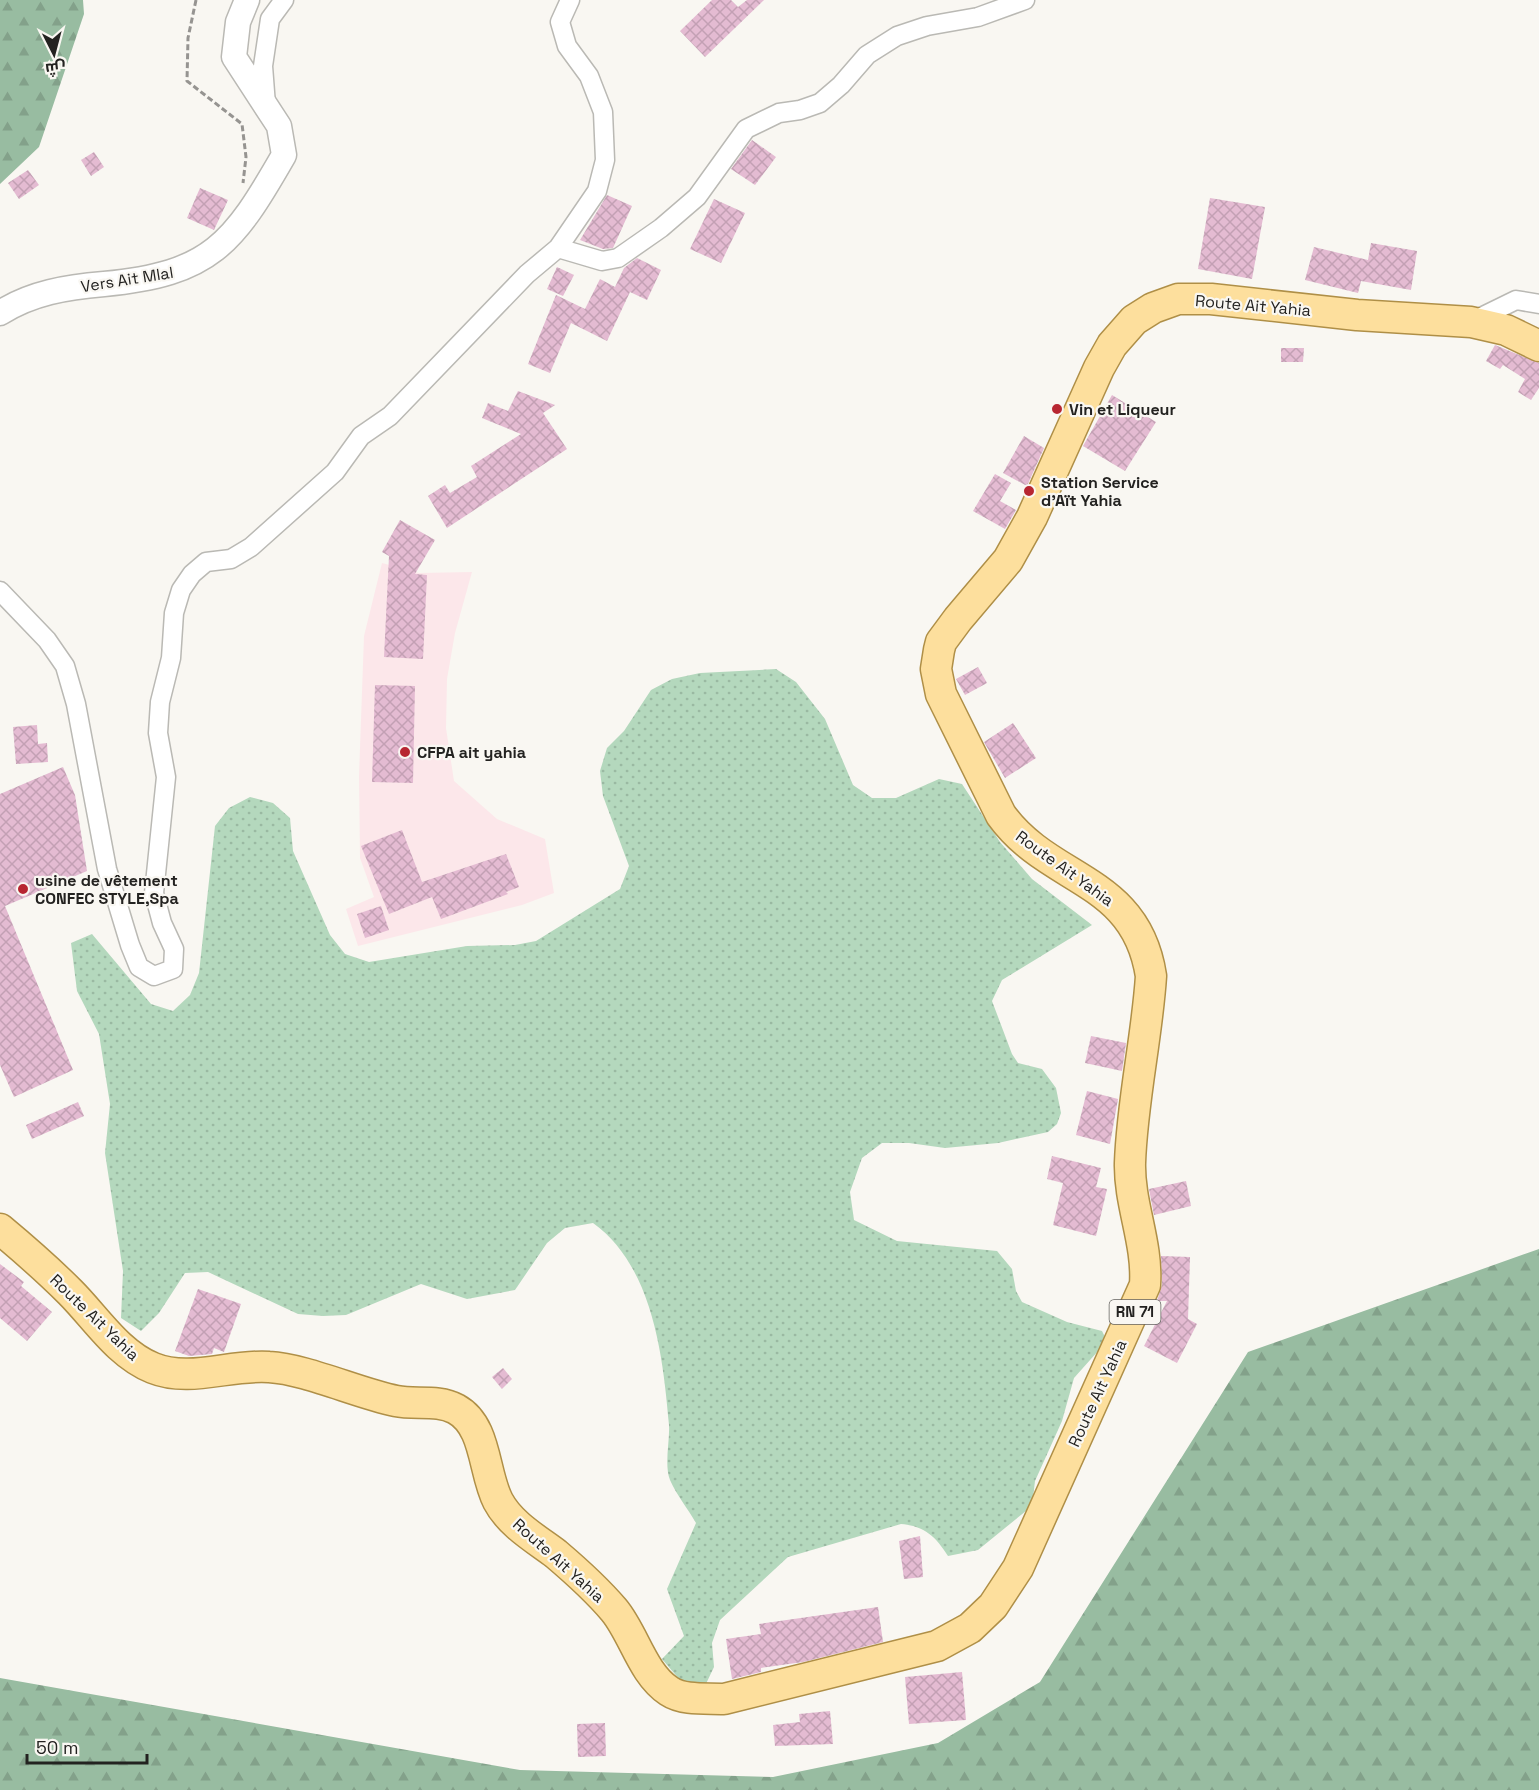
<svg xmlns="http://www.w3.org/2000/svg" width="1539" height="1790" font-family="'Space Grotesk',Cairo,sans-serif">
<defs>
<pattern id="grass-dots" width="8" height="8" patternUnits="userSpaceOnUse" patternTransform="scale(1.5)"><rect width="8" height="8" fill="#b4d8bd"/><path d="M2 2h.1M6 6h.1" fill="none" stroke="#9ab9a2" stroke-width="1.8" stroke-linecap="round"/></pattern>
<pattern id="forest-firs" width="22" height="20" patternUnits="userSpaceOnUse" patternTransform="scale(1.5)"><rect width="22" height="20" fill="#98bca1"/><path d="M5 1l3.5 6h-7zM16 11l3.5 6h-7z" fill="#83a18a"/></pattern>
<pattern id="building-cross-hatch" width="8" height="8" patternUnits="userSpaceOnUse" patternTransform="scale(1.5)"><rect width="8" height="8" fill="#e4bbd2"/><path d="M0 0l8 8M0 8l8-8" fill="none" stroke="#c3a0b4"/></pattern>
</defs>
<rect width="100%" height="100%" fill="#f9f7f2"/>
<path fill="#fce7ea" d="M382 563 419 573 472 572 455 633 447 679 446 728 454 781 497 819 545 839 554 893 522 905 358 946 346 909 374 897 360 858 359 776 364 636Z"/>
<path fill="url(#grass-dots)" d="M776 669 796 682 825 719 853 785 872 798H896L939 779 962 784 1000 842 1032 879 1092 925 1002 980 992 1001 1012 1054 1018 1063 1042 1069 1056 1088 1061 1113 1057 1124 1048 1132 998 1143 945 1148 909 1143H882L862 1158 850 1192 854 1220 897 1241 997 1251 1012 1269 1016 1291 1022 1302 1067 1322 1102 1331 1107 1341 1074 1378 1062 1421 1035 1481 1032 1506 978 1550 948 1556C936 1537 925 1526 901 1524L788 1557 720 1620 712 1643 714 1667 704 1688 680 1680 662 1659 684 1636 667 1589 696 1523C688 1509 676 1494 670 1480 664 1465 670 1441 669 1425 663 1356 653 1266 593 1223L565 1228 547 1243 515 1290 467 1299 421 1284 346 1315 323 1316 298 1314 208 1272 185 1273 159 1313 141 1331 121 1318 123 1271 105 1153 110 1104 99 1034 77 991 71 943 92 934 151 1004 173 1011 190 995 199 973 215 826 229 808 250 797 273 803 290 818 293 851 330 935 345 954 369 962 467 946 515 945 536 941 620 889 629 866 603 796 600 771 607 748 624 731 651 690 672 679 700 673Z"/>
<path fill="url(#forest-firs)" d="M0 0H83L84 14 39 147 0 184Z
M1539 1249V1790H0V1678L520 1770 773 1777 938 1743 1040 1682 1248 1352Z"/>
<path fill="url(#building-cross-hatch)" d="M712 0H731L738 7 747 0H764L705 57 680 31Z
M752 140 776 157 755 185 731 169Z
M94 152 104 167 91 176 81 160Z
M28 170 39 185 19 199 8 183Z
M200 188 228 200 214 230 187 218Z
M607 195 632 206 613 248 603 249 580 240Z
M1210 198 1265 207 1252 279 1198 269Z
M714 199 745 213 721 263 690 249Z
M1371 243 1417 251 1411 290 1361 281 1358 293 1305 280 1314 247 1368 260Z
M637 258 661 270 647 300 630 292 607 341 571 323 550 373 528 364 556 295 585 309 600 279 615 287 624 268Z
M557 267 574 275 563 296 547 289Z
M1495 345 1539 363V388L1531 400 1518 392 1525 379 1503 365 1500 369 1486 361Z
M1281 348H1304L1303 362H1281Z
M518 391 555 405 543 413 567 449 447 528 428 496 445 485 450 493 477 477 471 466 521 434 482 418 488 403 508 411Z
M1112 395 1156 422 1125 471 1083 446Z
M1024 436 1044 448 1027 486 1003 473Z
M995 474 1011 483 1000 501 1016 510 1005 529 973 511Z
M400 520 435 540 415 574 427 575 423 659 384 657 389 556 382 552Z
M978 667 987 683 965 695 956 679Z
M375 685 415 686 413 783 372 782Z
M1013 723 1036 758 1005 778 984 742Z
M37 725 38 744 47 743 48 762 16 764 13 727Z
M63 767 75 795 87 871 5 906 73 1070 14 1097 0 1065V794Z
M402 830 422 882 506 854 519 887 506 892 508 894 441 919 432 897 389 914 361 846Z
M381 906 389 930 365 938 357 914Z
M1091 1036 1126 1043 1122 1071 1085 1063Z
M1087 1091 1118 1099 1110 1144 1076 1135Z
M78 1102 84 1116 32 1139 26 1125Z
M1052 1156 1101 1168 1096 1187 1107 1189 1096 1236 1053 1225 1063 1183 1047 1179Z
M1186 1181 1191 1206 1154 1215 1149 1189Z
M1161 1256 1190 1257 1188 1319 1197 1324 1177 1363 1144 1346 1167 1301H1157L1162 1285Z
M0 1264 24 1282 21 1286 52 1312 27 1341 0 1318Z
M198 1289 241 1304 224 1352 214 1348 212 1354 189 1356 175 1351Z
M503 1368 512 1379 502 1389 492 1377Z
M920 1536 923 1577 904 1579 899 1541Z
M878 1607 883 1642 803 1662 761 1668V1672L732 1679 726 1639 761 1634 759 1624Z
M962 1672 966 1720 909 1724 905 1677Z
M830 1711 833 1744 775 1746 773 1725 800 1722 799 1714Z
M605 1723 606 1756 578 1757 577 1724Z"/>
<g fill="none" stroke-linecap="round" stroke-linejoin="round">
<g stroke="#bab9b4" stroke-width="21">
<path id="minor" d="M266 105 263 66 270 19 284 0
M558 248 602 261 618 258 661 228 697 197 746 129 779 113 800 110 820 103 841 85 867 55 897 36 927 26 978 17 1025 0
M1471 322 1516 300 1539 304
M0 591 47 640 65 666 76 704 107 869 130 945 139 967 154 976 173 969 174 949 162 923 154 893 166 777 158 733 160 702 171 658 174 613 181 590 192 574 206 562 231 559 251 547 335 472 361 436 390 416 527 274 558 248 597 191 605 160 603 112 589 76 567 46 560 22 570 0"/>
</g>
<g stroke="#bab9b4" stroke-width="27">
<path id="tertiary" d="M0 313C31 293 67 287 104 284 211 274 233 244 284 155L279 126 234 57 238 22 247 0"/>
</g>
<g stroke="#af8f47" stroke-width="33">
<path id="primary" d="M0 1229C24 1249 48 1270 70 1292 96 1318 118 1354 153 1368 190 1383 230 1364 269 1367 306 1369 357 1393 396 1401 415 1405 438 1399 456 1409 487 1426 483 1472 498 1501 510 1524 536 1539 556 1554 576 1571 597 1590 614 1610 634 1634 642 1673 669 1691 684 1701 707 1698 724 1699L937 1646 970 1628 993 1606 1018 1568 1145 1285C1148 1243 1129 1204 1130 1163 1132 1101 1147 1038 1151 976 1136 877 1050 883 1001 815L941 694 936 669 939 650 941 642 958 619 1008 560 1032 517 1099 368 1112 345 1134 320 1153 308 1178 299H1211L1357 315 1471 322 1506 330 1539 346"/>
</g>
<path stroke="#969491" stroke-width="3" stroke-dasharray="6 3" stroke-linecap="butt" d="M196 0 188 38 187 81 242 124 246 157 243 183"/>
<use href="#minor" stroke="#fff" stroke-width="18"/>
<use href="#tertiary" stroke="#fff" stroke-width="24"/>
<use href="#primary" stroke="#fddf9d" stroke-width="30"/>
</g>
<g fill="#b72631" stroke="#f9f7f2" stroke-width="2">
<circle cx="1057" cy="409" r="6"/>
<circle cx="1029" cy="491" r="6"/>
<circle cx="405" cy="752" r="6"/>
<circle cx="23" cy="889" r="6"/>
</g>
<g text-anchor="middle" stroke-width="4.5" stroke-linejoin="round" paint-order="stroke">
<rect fill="#f9f7f2" stroke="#63625f" stroke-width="1.5" x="1109.5" y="1300" width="51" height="24" rx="4.5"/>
<g font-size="15" font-weight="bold" fill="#232220">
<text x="1135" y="1317">RN 71</text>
</g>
<g font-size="16" fill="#232220" stroke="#f9f7f2">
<text transform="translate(127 279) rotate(-9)" y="6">Vers Ait Mlal</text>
<text transform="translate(1253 305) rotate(5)" y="6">Route Ait Yahia</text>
<text transform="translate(1065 868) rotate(36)" y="6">Route Ait Yahia</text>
<text transform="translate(95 1317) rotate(44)" y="6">Route Ait Yahia</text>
<text transform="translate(1097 1393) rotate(-65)" y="6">Route Ait Yahia</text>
<text transform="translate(559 1560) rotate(42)" y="6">Route Ait Yahia</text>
</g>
<g font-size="16" font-weight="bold" fill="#232220" stroke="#f9f7f2" text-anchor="start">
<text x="1069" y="415">Vin et Liqueur</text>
<text x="1041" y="488">Station Service<tspan x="1041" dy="18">d'Aït Yahia</tspan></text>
<text x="417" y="758">CFPA ait yahia</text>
<text x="35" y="886">usine de vêtement<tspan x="35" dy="18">CONFEC STYLE,Spa</tspan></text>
</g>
</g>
<g transform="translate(54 54) rotate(174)" stroke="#f9f7f2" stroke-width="4.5" paint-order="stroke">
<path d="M0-4.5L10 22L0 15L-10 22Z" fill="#232220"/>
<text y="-9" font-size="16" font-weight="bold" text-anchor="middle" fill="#232220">ش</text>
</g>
<path d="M27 1754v9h120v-9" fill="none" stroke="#232220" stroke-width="3"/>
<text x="36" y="1754" font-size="18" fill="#232220" stroke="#f9f7f2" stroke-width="4.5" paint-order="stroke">50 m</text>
</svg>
